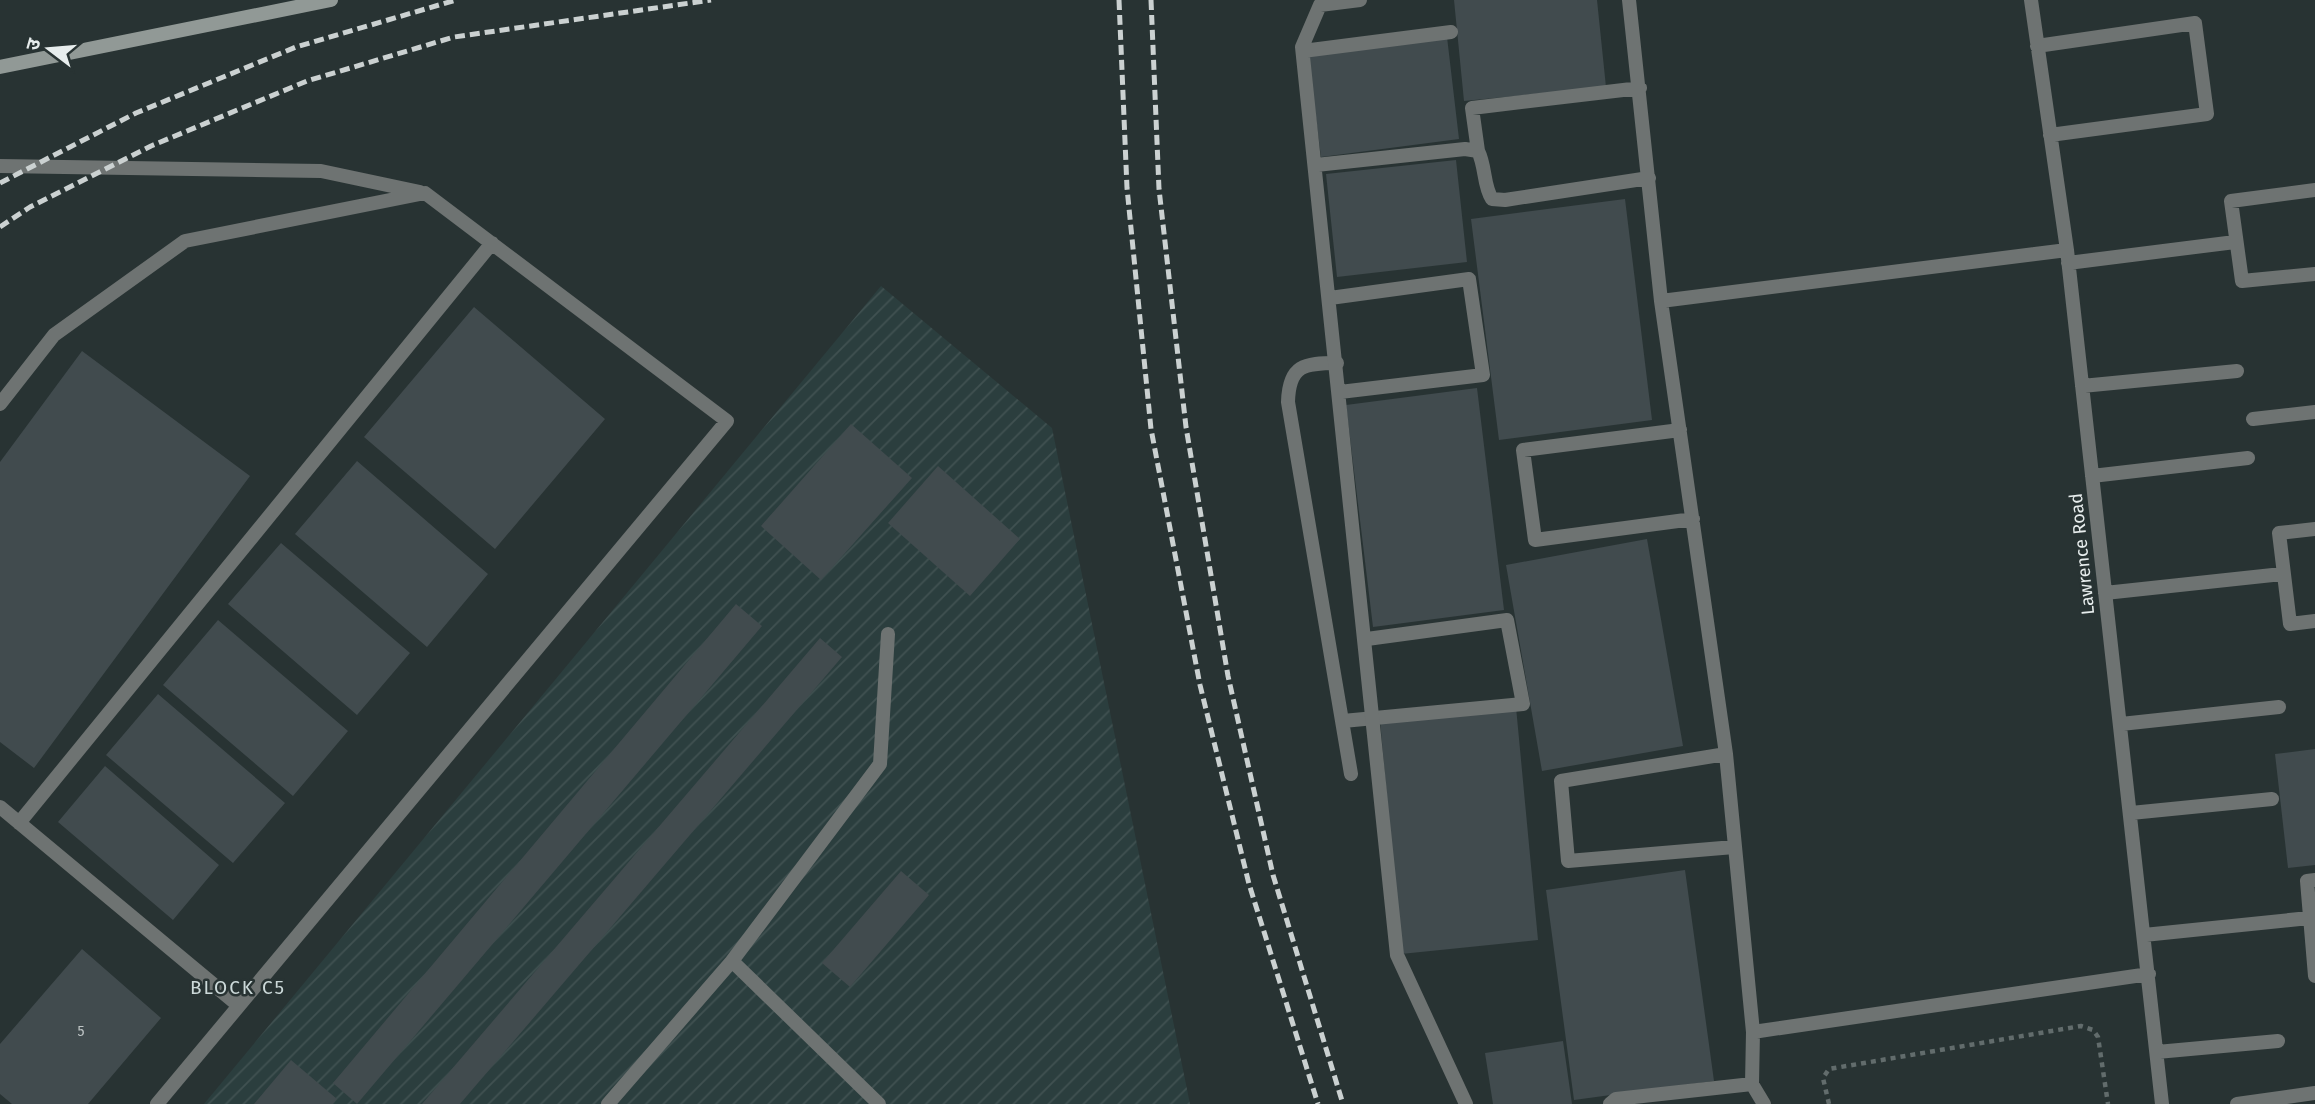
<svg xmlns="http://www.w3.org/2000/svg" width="2315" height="1104" font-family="'Fira Sans','Noto Sans Devanagari',sans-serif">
<defs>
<pattern id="industrial-furrows" width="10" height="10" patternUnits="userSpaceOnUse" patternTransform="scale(1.75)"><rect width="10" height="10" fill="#2b3e3e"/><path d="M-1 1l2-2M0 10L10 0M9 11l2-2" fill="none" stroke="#405151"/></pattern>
</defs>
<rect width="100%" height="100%" fill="#283333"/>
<path fill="url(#industrial-furrows)" d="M881 286 1052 428 1190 1104H204Z"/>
<path fill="#414b4e" d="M1454 0H1597L1606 87 1464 101Z
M1447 37 1459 139 1321 157 1308 55Z
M1456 160 1467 262 1337 277 1326 174Z
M1625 199 1652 420 1499 440 1471 219Z
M474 307 605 419 495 549 364 437Z
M82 351 250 476 34 768 0 742V462Z
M1477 388 1504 610 1373 627 1346 405Z
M851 424 912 478 821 580 761 526Z
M357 461 488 574 427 647 295 534Z
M938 466 1020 539 970 596 888 523Z
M1647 539 1683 746 1542 771 1506 565Z
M281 543 410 653 357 715 228 604Z
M736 604 762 626 357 1104 333 1083Z
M218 620 348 731 293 796 163 685Z
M820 638 842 657 460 1104H422Z
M158 694 285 803 233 863 106 755Z
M1516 707 1538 940 1401 954 1380 720Z
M2315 749V865L2288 868 2275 754Z
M105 766 219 865 173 920 58 822Z
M1685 870 1714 1081 1574 1100 1546 890Z
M901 871 929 895 850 987 822 963Z
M82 949 161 1018 88 1104H12L0 1094V1044Z
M1563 1041 1572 1104H1493L1485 1053Z
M291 1060 337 1099 333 1104H254Z"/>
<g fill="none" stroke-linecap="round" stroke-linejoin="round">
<path stroke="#626c6c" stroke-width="4.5" stroke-dasharray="5 5" stroke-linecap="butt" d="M1829 1104 1823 1078 1829 1069 2081 1026 2093 1030 2098 1037 2108 1104"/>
<path stroke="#6e7372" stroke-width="14" d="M1337 363C1304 363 1289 365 1288 402L1351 774
M1343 721 1523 704 1507 620 1367 639
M732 961 880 764 888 634
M608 1104 732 961 879 1104"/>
<path stroke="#6e7372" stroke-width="14" d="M1360 0 1320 5 1302 47 1397 955 1466 1104
M1629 0 1661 301 1726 754 1753 1032 1752 1084 1764 1104
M2031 0 2067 250 2162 1104
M2037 46 2195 23 2207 114 2050 135
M1303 51 1451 32
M1478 151 1472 108 1640 88
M1316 165 1465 149 1478 151C1486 167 1483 185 1492 199L1505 200 1649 178
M0 166 321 171 420 192
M2315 190 2231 201 2242 281 2315 274
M2068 263 2235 242
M1330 298 1469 279 1483 375 1340 392
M1661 301 2067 250
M2082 386 2237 371
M0 404 54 335 185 241 425 193 727 421 157 1104
M2253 419 2315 412
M1680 430 1523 450 1535 540 1693 519
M2092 476 2248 458
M2315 529 2279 533 2290 624 2315 621
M2105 593 2282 574
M2121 724 2279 707
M1726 754 1561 781 1568 861 1734 847
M0 807 238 1005
M2131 813 2272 799
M19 823 492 243
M2315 880 2307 881 2315 976
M2144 935 2309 918
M1753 1032 2149 974
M2157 1052 2278 1041
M1610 1104 1616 1099 1752 1084
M2237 1104 2315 1093"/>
<path stroke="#919996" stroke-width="14" d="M0 67 331 0"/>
<path stroke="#cbd1d1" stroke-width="5" stroke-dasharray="10 5" stroke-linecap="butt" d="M1119 0 1127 188 1151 429 1200 685 1249 884 1318 1104
M1151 0 1159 189 1186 427 1228 676 1273 875 1343 1104
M0 183 136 113 296 47 456 0
M0 227 30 207 151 146 307 81 454 37 711 0"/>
</g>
<g text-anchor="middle" stroke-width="5" stroke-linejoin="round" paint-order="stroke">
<g font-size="14" fill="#bec4c5">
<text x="81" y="1036">5</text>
</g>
<g font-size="18" fill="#e7eded" stroke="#283333">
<text transform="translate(2082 554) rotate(-96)" y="6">Lawrence Road</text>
</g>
<g font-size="19" letter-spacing="2" fill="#ccd9d9" stroke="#283333">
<text x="238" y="994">BLOCK C5</text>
</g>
</g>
<g transform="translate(49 49) rotate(286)" stroke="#283333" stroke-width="5" paint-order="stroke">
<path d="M0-5L12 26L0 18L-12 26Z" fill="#e7eded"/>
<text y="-10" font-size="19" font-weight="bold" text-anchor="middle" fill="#e7eded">उ</text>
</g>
</svg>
